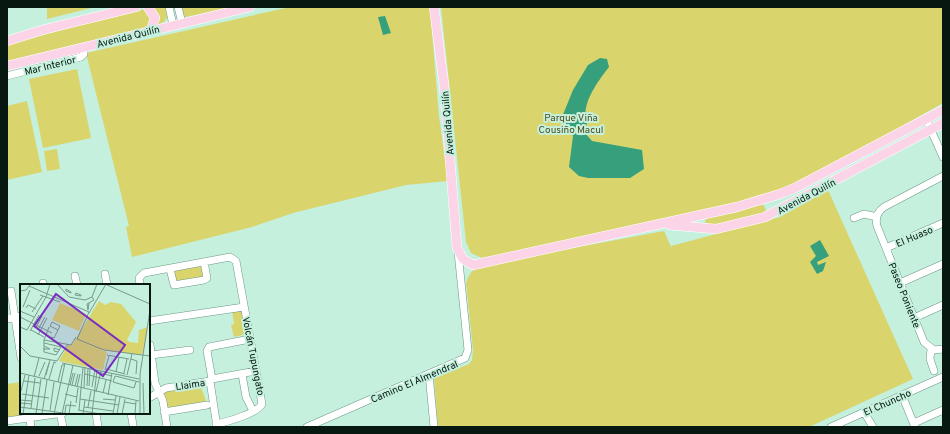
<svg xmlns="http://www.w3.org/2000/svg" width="950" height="434" font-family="Overpass,sans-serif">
<rect width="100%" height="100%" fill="#c4f0dd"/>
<path fill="#d9d56c" d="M47 7H95L47 19Z
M154 7H166L168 16 164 22 160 24 7 61V45L76 26Z
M181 7H232L186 17 183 16Z
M290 7H430L439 116 448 181 406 185 293 213 252 227 132 257 126 227 129 226 86 53Z
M441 7H943V103L824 170 769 195 565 242 482 258 471 253 466 242Z
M77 69 91 138 43 148 29 79Z
M27 101 42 172 7 180V106Z
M57 149 60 169 47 171 44 151Z
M828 190 913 379 809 427H438L434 378 469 364 472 360 473 350 466 283C469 273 474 268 482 265L664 231 672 249 671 246 780 217Z
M763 204 766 210 764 213 714 226 705 223 706 219 709 215Z
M203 265 205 277 176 284 172 271Z
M239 310 242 311 246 334 234 337 231 325 234 324 232 311Z
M21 382V413H28L26 415 7 417V384Z
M200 385 207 403 166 410 164 390Z"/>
<path fill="#369f7c" d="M385 16 391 33 383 35 378 17Z
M600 58 607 59 609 67C598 81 580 105 587 123L584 132 592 141 642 150 644 169 630 178H588L579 176 569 167 573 136 562 117 573 90 588 65Z
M820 240 829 256 817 262 818 265 826 262 823 271 817 274 810 262 816 256 810 246Z"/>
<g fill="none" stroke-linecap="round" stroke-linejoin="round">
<g stroke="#6e9886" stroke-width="8">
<path id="minor" d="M169 7 173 25
M178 7 182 23
M7 76 81 57 84 54V47
M926 119 943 157
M943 176 884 207C877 212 875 218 877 226L924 342 934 350 943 349
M854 218 864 214 877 217
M886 248 943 223
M170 269 174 285 204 280 207 278 204 262
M105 274 107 285
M75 276 77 285
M43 283V285
M900 283 943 264
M140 285 139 278 144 273 230 257 236 261 262 404C258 413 227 422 216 424
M11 291 21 358
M914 318 943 305
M7 319 21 316
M149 321 244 307
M150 345 155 383 163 401 167 427
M931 349 930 359 934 371
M151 355 190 350
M242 374 246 397 253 411
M429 374 434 427
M212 379 207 351 209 347 250 339
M210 381 212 379 256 371
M210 381 217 427
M902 395 915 427
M149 398 166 388 210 381
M164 412 207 405
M864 412 873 427
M29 413 31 427
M60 413 63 427
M96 413 98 427
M131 413 133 425
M7 421 63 413
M914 423 943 410
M307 427 465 358 468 350 458 252
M831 427 943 377"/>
</g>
<g stroke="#fff" stroke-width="10">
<path id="major" d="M148 7 155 18 151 30
M434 7 444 85 457 248 463 259 473 265 737 207 780 194 797 187 943 110
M7 41 42 30 136 7
M7 66 250 7
M670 225 716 229 765 217 943 123"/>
</g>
<use href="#minor" stroke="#fff" stroke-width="7"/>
<use href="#major" stroke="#fbd4e8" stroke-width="9"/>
</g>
<g text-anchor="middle" stroke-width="4" stroke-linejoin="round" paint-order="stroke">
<g font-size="10" fill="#071811" stroke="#c4f0dd">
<text transform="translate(128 36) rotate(-14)" y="4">Avenida Quilín</text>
<text transform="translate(50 65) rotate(-14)" y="4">Mar Interior</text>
<text transform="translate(447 123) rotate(-95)" y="4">Avenida Quilín</text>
<text transform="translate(806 196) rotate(-28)" y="4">Avenida Quilín</text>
<text transform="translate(914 236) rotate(-23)" y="4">El Huaso</text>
<text transform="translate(905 295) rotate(68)" y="4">Paseo Poniente</text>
<text transform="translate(254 356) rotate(79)" y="4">Volcán Tupungato</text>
<text transform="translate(414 381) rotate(-23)" y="4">Camino El Almendral</text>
<text transform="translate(190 384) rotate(-9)" y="4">Llaima</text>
<text transform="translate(887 402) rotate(-24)" y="4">El Chuncho</text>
</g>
<g font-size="10" fill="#504e1f" stroke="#c4f0dd">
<text x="571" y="121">Parque Viña<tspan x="571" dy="12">Cousiño Macul</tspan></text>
</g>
</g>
<g transform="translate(20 284)">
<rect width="130" height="130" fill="#c4f0dd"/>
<path d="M79 17 85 21 91 18 101 20 116 38 107 56 110 58 118 59 119 46 128 43 122 71 80 66 87 68 83 86 39 77 48 61H52ZM40 19 66 30 59 47 32 36Z" fill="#d9d56c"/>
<path fill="none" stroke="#789a8b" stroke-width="1" d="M37 0 49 13 65 16 72 13 77 0M87 1 130 20M9 2 69 28 57 55 84 66 130 72M46 5 51 8V9L46 7ZM0 7 6 6 10 1M56 9 61 11V12L55 11ZM20 11 40 18M69 19 68 26 67 20 74 16 72 13M3 23 10 6M6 24 8 21 16 25M0 27 14 33M12 28 23 12M69 29 86 0M0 33 32 49M0 43 7 46 26 13 30 0M16 43 22 32M29 43 24 56 51 61 56 53M19 44 25 33M11 46 24 53M10 47 19 31M18 51 27 34M30 53 34 54 40 42 32 38 30 42 38 46M24 59 41 63 36 71 24 68V56M0 62 10 72 37 77 48 60M23 65H30L24 62M38 68 34 67V64L40 66M87 71 109 75M111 75 117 77 116 90M42 79 119 95M86 85 105 90M85 86 89 72M96 88 99 73M0 89 119 117M80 89 92 92M104 89 107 75M65 90 92 97M26 91 29 79M107 91 112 70M19 92 25 78M14 93 19 74M24 95 30 76M29 95 34 78 36 79M4 97 20 99M38 98 42 81H45M116 98 114 104 93 98 95 92 119 98M123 99 124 130M50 101 53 89M52 101 55 89M55 102 58 90M67 102 68 84M69 102 70 84M57 103 60 90M72 103 75 85M64 104 65 83M1 107 5 91M76 108 81 87M83 109 86 96M2 110 29 114M45 110 57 113M88 111 92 89M60 115 99 121M83 115 95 116M0 116 12 117M104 118 116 120M0 119 12 120M56 119 58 104M0 123 50 130M64 123 93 127M68 123 71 107M11 124 15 94M58 126 80 130M59 126 63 83M30 127 34 98M45 129 46 121 56 122M3 130 9 91M16 130 21 95M22 130 27 96M34 130 45 79M42 130 53 81M49 130 51 117M63 130 65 116M72 130 77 86M93 130 96 112M97 130 100 113M102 130 105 115M115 130 116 117M120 130V90L130 26"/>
<path fill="#7b2cbf" fill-opacity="0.15" stroke="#7b2cbf" stroke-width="2" d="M36 10 105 61 83 92 14 42Z"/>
<rect width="130" height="130" fill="none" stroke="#071811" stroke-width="2"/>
</g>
<rect width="950" height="434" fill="none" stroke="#071811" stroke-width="16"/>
</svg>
